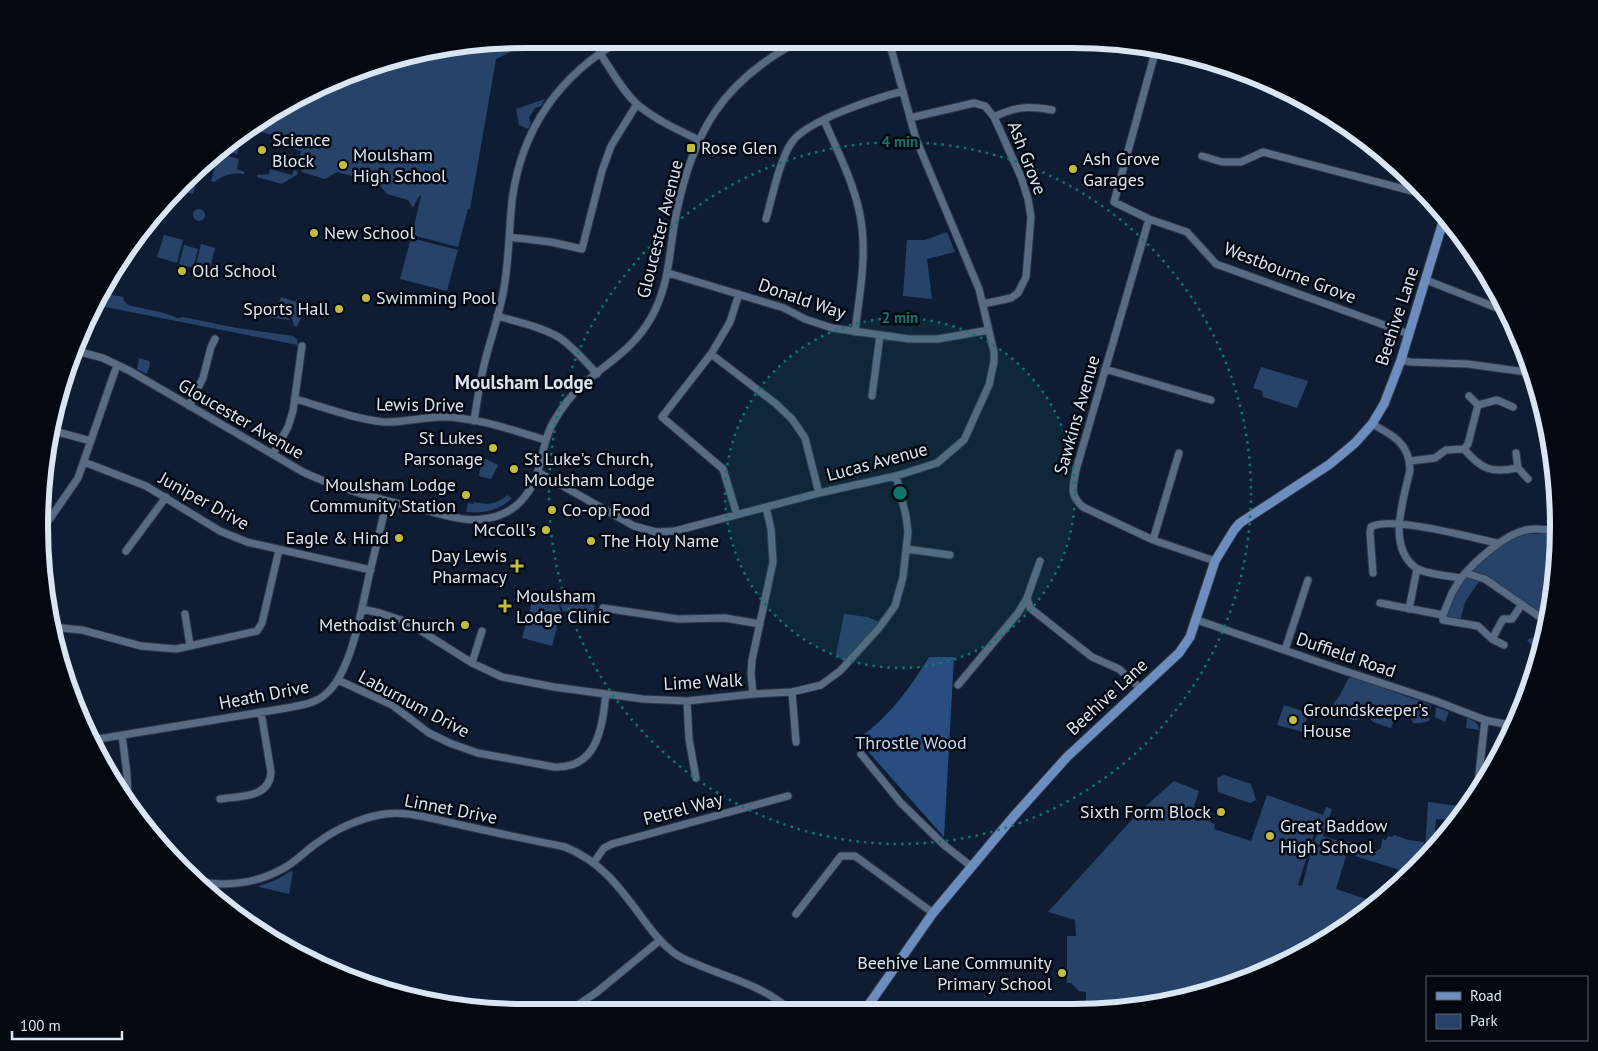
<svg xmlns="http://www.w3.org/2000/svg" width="1598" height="1051" font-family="'PT Sans',sans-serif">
<rect width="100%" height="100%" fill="#0e1d33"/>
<path fill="#28436a" d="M525 39H537L496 59 470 209H468L458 247 412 235 421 196H419L413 208 408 200 387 194 378 183 337 172 325 179 302 172 298 163 301 151 294 149 298 135H296L292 149 273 144 275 136 247 128 255 121 369 64Z
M545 99 541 106 535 108 529 118 531 123 528 129 519 125 516 109Z
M244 132 237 154 224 150Z
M220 154 239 159 237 169 245 172 244 174C233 172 223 175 214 182L211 181 218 156Z
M270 169 292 175 294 170 297 171 298 174 282 184 257 177V175L269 174Z
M199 173 193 194 180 191Z
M193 215a6 6 0 1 1 12 0a6 6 0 1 1-12 0Z
M947 232 955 252 927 259 932 299 903 296 907 240H925Z
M164 235 183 240 177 263 157 257Z
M411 238 458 250 447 291 400 279Z
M201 244 215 248 209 272 195 268Z
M184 245 198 249 193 268 179 264Z
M103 293 123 297 124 301 128 305 164 313 178 318 183 317 237 328 293 336 297 339 298 345 95 305Z
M281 297 297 302 302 306 303 315 297 326H294L292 319 279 302Z
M279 305 290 320 265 317 264 314 278 308Z
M139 358 149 361 150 365 147 374 137 369Z
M1261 367 1308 381 1297 408 1263 397 1262 391 1253 388Z
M482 457 498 465 491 479 479 476Z
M507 495 512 498C500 510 483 514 466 512L468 503 473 504 474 502C487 505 497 505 507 495Z
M1527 532 1529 534 1557 533 1555 581 1542 615 1469 571 1480 560H1484L1504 544Z
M1465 576 1480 580 1465 602 1460 621 1449 619 1446 616 1447 607Z
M534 595 557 599 561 612 552 646 522 638Z
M558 599 595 604 593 615 563 611Z
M844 614 868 617 881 623 845 663 836 655Z
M1547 624 1545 634 1532 646 1527 640 1536 636Z
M1352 677 1431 705 1429 721 1421 723H1413L1410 716 1402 713 1395 717 1391 728 1373 722 1366 713C1363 716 1360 720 1356 720 1347 720 1335 714 1331 707L1340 695 1348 679Z
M1284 705 1308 713 1303 732 1277 725Z
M1436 707 1449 712 1445 722 1435 717Z
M1467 718C1473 721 1479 722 1479 730L1466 728Z
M1224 775 1251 784 1256 800 1250 803 1218 792 1217 778Z
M1174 781 1199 791 1193 809 1213 815 1210 822 1215 824 1214 829 1251 841 1267 795 1323 815 1326 807 1332 809 1323 836 1345 843 1347 841 1352 843 1351 847 1341 852 1314 843 1320 826 1317 824 1298 885 1302 886 1313 845 1346 856 1336 889 1378 903 1369 912 1288 962 1198 996 1104 1011H1086V992L1079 991 1071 983H1067V936H1076L1075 920 1048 912 1138 813Z
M1428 802 1458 806 1456 820 1436 819 1434 848H1436L1431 854 1425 849Z
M1394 835 1408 840 1424 842 1422 862 1400 882 1403 871 1355 856 1361 843C1362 851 1367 854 1374 853L1381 848 1382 839 1386 840 1388 836 1392 837Z
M291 871 293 872 289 894 259 887V886L276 880Z"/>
<path fill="#294d80" d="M929 657H954L944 837 857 739C887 720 911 687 929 657Z"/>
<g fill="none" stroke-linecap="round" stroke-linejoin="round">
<g stroke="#30384a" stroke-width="9">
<path id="minor" d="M780 41 784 49
M1156 49 1114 202 1149 219 1187 232 1216 264 1409 334
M601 55C612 71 623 92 638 105 656 120 678 130 699 140
M994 117C1017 106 1028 106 1052 110
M910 118 974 103 985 106 994 117 1021 177 1028 199 1031 217 1026 277 1018 293 1011 298 983 304
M824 120C839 155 858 190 862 228 866 263 859 297 855 332
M1202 156 1222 162H1241L1263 152 1427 195
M766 219C772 198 780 158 792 142 807 120 877 98 903 91
M1149 219 1076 470C1073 487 1069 495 1083 507L1153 540 1215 561
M509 237 551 242 582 249 602 171 611 146 637 104
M668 273 784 308 805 319 832 328 909 339H938L989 330
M1426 280 1510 313
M497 316C518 322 542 327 560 338 574 348 586 362 597 374
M73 350 103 358 130 371 303 472C343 491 385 500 428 511 445 515 465 522 483 519 500 517 516 509 526 495 544 473 540 441 556 418 563 406 571 396 580 387 606 363 632 351 651 318 670 284 669 251 676 215 693 131 723 81 799 41
M711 354 775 403 792 419 805 438 819 493
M1401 360 1410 362 1468 364 1533 373
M1105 369 1211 400
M872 396 880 335
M1469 396 1478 405
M295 399C324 407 354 419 384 422 403 423 422 417 441 417 476 417 512 430 545 440
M189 406 203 378 211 347 215 339
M474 421C477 401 480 381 485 361 491 337 500 313 504 288 509 259 509 230 512 201 521 129 560 74 623 39
M1372 424C1393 435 1410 444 1410 470 1404 499 1386 546 1416 568 1425 574 1449 576 1461 578 1475 561 1504 535 1526 530 1536 528 1547 529 1557 532
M54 431 91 441
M1464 449C1482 470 1491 473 1518 468
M1516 453 1518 468 1528 479
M273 454 288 427 293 411 302 346
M1410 461 1435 458 1446 450 1464 449 1468 444 1478 405 1497 400 1513 407
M84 462 146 486 220 531 247 542 371 570
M538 472 634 526 656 532 675 531 819 493 896 476 937 463 964 440 989 385 994 362V352L979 289 916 139 889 41
M737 515 723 469 662 417 711 354 730 322 739 294
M40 533 78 478 117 365
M1153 540 1179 453
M907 549 950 555
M126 551 166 497
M1040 561 1027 598 1030 608 1092 657 1119 669 1140 688
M1373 573 1370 533 1371 527C1389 515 1473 538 1497 543
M1465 573 1485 579 1540 617
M1380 603 1443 615 1452 593 1461 578
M603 608 678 619 725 618 760 624
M362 609 380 613 407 622 472 663 502 677 554 687 643 699 687 701 753 694 792 692 821 685 840 671 879 628 895 606 903 577 908 532 906 516 896 476
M1409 609 1417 569
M185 614 190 645
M1443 615V620L1478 626 1492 639 1504 645
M1197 620 1342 670 1436 701 1485 720 1514 726
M51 627 82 630 141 646 176 649 257 631 262 623 279 550
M1492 639 1503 619H1512L1522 604
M1285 650 1308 580
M472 663 482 631
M338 680 392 705 429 733 452 744 478 753 554 767C598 769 602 727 606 694
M958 685 1018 613 1027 598
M792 692 796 742
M753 694 751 674 752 660 773 562 771 529 766 507
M687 701 689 739 696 778
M122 735 127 774 128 799
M92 740 287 708C303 705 318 703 329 691 352 668 362 607 369 576 375 551 381 526 387 501
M861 754 901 803 944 845 972 867
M1477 792 1485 720
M220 799C240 796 270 798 271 772L261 712
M1461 811H1464
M594 862 604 848 612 844 788 796
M196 881C226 887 256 884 284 868 297 861 307 849 320 841 336 829 359 819 379 815 405 809 435 820 461 825 496 833 531 840 565 847 601 861 621 889 643 919 652 931 661 943 674 953 682 959 692 962 701 966 732 979 765 987 790 1010
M796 914 841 856H855L933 913
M572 1009 597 992 659 941"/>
</g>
<g stroke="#30384a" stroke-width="11">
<path id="major" d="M865 1010 933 913 1014 816 1067 757 1179 653 1190 637 1215 561 1234 530 1240 523 1330 464 1355 443 1372 424 1384 404 1401 360 1445 215"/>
</g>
<use href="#minor" stroke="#586b85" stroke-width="7"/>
<use href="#major" stroke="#6c8dbd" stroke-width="9"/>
</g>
<circle cx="900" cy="493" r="175" fill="#0f766e" fill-opacity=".12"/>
<g fill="none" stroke="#0f766e" stroke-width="2.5" stroke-dasharray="2.5 5">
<circle cx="900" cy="493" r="175"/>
<circle cx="900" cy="493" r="351"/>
</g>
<g fill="#c2bd3f" stroke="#030811" stroke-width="2">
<rect x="686" y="143" width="10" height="10" rx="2.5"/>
<circle cx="262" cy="150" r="5"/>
<circle cx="343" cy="165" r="5"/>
<circle cx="1073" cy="169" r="5"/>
<circle cx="314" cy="233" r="5"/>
<circle cx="182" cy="271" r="5"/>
<circle cx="366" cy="298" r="5"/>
<circle cx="339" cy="309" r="5"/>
<circle cx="493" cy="448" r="5"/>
<circle cx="514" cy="469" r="5"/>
<circle cx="466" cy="495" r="5"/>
<circle cx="552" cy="510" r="5"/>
<circle cx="546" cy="530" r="5"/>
<circle cx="399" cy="538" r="5"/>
<circle cx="591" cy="541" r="5"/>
<path d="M514.5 558.5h5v5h5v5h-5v5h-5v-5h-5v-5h5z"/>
<path d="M502.5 598.5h5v5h5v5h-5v5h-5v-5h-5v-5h5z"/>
<circle cx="465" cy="625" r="5"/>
<circle cx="1293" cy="720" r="5"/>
<circle cx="1221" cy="812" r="5"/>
<circle cx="1270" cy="836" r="5"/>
<circle cx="1062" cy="973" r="5"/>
</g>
<g text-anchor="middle" stroke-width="5" stroke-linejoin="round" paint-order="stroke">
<g font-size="18" fill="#dae5f4" stroke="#030811" text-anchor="start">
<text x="272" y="146">Science<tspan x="272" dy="21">Block</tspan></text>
<text x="701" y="154">Rose Glen</text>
<text x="353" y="161">Moulsham<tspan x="353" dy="21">High School</tspan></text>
<text x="1083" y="165">Ash Grove<tspan x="1083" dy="21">Garages</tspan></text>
<text x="324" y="239">New School</text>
<text x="192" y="277">Old School</text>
<text x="376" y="304">Swimming Pool</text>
<text x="329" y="315" text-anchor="end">Sports Hall</text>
<text x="483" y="444" text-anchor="end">St Lukes<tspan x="483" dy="21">Parsonage</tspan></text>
<text x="524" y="465">St Luke's Church,<tspan x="524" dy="21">Moulsham Lodge</tspan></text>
<text x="456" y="491" text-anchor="end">Moulsham Lodge<tspan x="456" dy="21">Community Station</tspan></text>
<text x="562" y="516">Co-op Food</text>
<text x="536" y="536" text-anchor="end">McColl's</text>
<text x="389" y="544" text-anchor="end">Eagle &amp; Hind</text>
<text x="601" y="547">The Holy Name</text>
<text x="507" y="562" text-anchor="end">Day Lewis<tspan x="507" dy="21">Pharmacy</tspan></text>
<text x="516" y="602">Moulsham<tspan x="516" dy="21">Lodge Clinic</tspan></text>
<text x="455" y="631" text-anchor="end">Methodist Church</text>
<text x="1303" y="716">Groundskeeper's<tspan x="1303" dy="21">House</tspan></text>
<text x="1211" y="818" text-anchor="end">Sixth Form Block</text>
<text x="1280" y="832">Great Baddow<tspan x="1280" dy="21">High School</tspan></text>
<text x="1052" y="969" text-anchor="end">Beehive Lane Community<tspan x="1052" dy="21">Primary School</tspan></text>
</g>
<g font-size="18" fill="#dae5f4" stroke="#030811">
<text transform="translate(1027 158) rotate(69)" y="6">Ash Grove</text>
<text transform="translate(660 229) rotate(-76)" y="6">Gloucester Avenue</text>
<text transform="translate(1290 273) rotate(21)" y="6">Westbourne Grove</text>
<text transform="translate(802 299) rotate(19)" y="6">Donald Way</text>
<text transform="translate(1397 316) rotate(-72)" y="6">Beehive Lane</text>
<text transform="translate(420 405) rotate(1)" y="6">Lewis Drive</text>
<text transform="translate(1077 415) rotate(-74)" y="6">Sawkins Avenue</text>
<text transform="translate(241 419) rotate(30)" y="6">Gloucester Avenue</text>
<text transform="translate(877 462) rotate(-15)" y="6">Lucas Avenue</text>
<text transform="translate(204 501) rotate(29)" y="6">Juniper Drive</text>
<text transform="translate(1346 655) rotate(19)" y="6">Duffield Road</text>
<text transform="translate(703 682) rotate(-3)" y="6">Lime Walk</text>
<text transform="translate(264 695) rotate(-11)" y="6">Heath Drive</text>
<text transform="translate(1107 697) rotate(-43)" y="6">Beehive Lane</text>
<text transform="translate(414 704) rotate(28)" y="6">Laburnum Drive</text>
<text transform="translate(451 809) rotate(11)" y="6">Linnet Drive</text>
<text transform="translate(683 809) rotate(-15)" y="6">Petrel Way</text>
</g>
<g font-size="18" fill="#c5dbfb" stroke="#030811">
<text x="911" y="749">Throstle Wood</text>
</g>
<g font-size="19" font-weight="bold" fill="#dae5f4" stroke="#030811">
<text x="524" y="389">Moulsham Lodge</text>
</g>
</g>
<path d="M0 0H1598V1051H0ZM526 48H1072A478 478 0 0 1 1550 526V526A478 478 0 0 1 1072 1004H526A478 478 0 0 1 48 526V526A478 478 0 0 1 526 48Z" fill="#030811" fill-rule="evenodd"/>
<path fill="none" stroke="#dae5f4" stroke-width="6" d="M526 48H1072A478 478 0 0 1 1550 526V526A478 478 0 0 1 1072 1004H526A478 478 0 0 1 48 526V526A478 478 0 0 1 526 48Z"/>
<circle cx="900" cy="493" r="8" fill="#0f766e" stroke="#030811" stroke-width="2.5"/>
<g font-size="15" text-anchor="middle" font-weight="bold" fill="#0f766e" stroke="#030811" stroke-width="5" stroke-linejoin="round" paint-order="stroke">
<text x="900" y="147">4 min</text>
<text x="900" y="323">2 min</text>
</g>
<rect x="1426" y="976" width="162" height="65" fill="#030811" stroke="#59606c"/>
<rect x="1436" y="992" width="25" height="8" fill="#6c8dbd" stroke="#59606c"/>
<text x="1470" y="1001" font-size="15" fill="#dae5f4">Road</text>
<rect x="1436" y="1014" width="25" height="15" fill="#28436a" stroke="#59606c"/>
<text x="1470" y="1026" font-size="15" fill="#dae5f4">Park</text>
<path d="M12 1031v8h110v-8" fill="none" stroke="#dae5f4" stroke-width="2.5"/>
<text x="20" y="1031" font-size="15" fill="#dae5f4" stroke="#030811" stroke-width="4" paint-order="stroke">100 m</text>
</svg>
